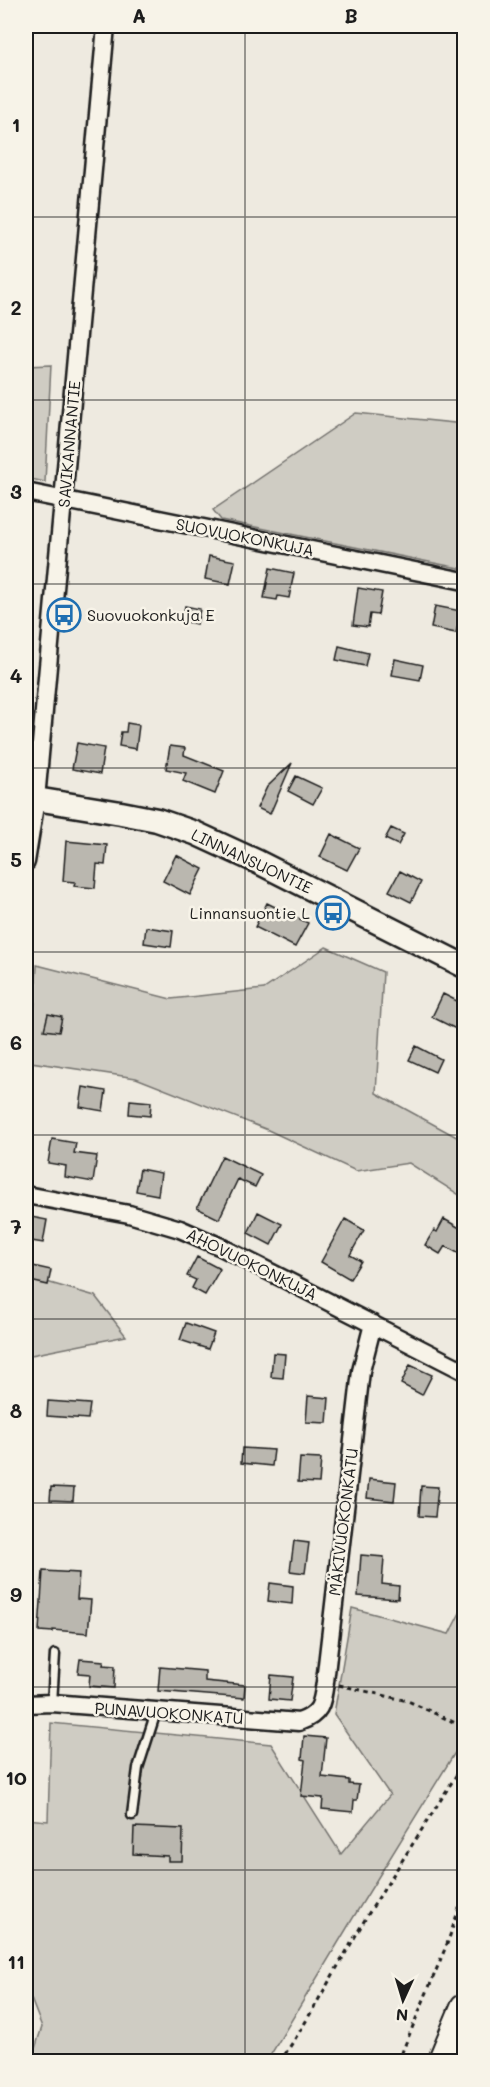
<svg xmlns="http://www.w3.org/2000/svg" width="490" height="2087" font-family="Mali,sans-serif">
<rect width="100%" height="100%" fill="#eeeae0"/>
<filter id="ink" filterUnits="userSpaceOnUse"><feTurbulence type="fractalNoise" baseFrequency=".0167" numOctaves="2"/><feDisplacementMap in="SourceGraphic" scale="12" xChannelSelector="R" yChannelSelector="G"/><feConvolveMatrix kernelMatrix="1 2 1 2 8 2 1 2 1" color-interpolation-filters="sRGB"/></filter>
<g filter="url(#ink)">
<path fill="#cfccc3" stroke="#767470" stroke-width="1.5" d="M51 365 45 482 26 478V366Z
M356 413 464 424V569L221 520 213 510Z
M326 947 383 972 376 1093 464 1141V1198L409 1163 356 1171 268 1130 136 1078 31 1062 37 965 171 999 264 989Z
M26 1276 95 1296 126 1336 26 1356Z
M464 1605V1738L353 1918 267 2061H31L42 2027 31 1999 26 1998V1819L48 1821 51 1723 271 1744 341 1854 390 1795 334 1714 352 1608 449 1634Z"/>
<path fill="#bab7af" stroke="#1c1c1c" stroke-width="1.5" d="M209 556 235 561 230 584 205 579Z
M270 568 294 573 289 598 278 596 277 600 264 598Z
M358 588 382 592 378 615 370 614 368 627 353 625Z
M185 606 200 609 197 624 182 621Z
M435 606 461 611 456 633 431 628Z
M339 646 368 653 365 666 336 660Z
M395 659 423 665 420 680 392 675Z
M127 723 139 725 136 749 119 746 121 732H126Z
M77 743 104 748 100 774 72 769Z
M170 746 185 748 184 755 224 771 215 794 183 781 186 773 166 769Z
M292 763 270 814 257 808 267 787Z
M296 776 322 788 313 804 288 791Z
M391 828 404 834 398 845 385 839Z
M331 834 359 848 347 870 320 857Z
M66 841 107 845 105 865 97 864 95 888 74 886 75 882 63 881Z
M176 855 203 869 190 895 163 881Z
M400 871 421 882 411 902 389 891Z
M267 903 308 923 295 947 255 927Z
M146 927 173 931 171 947 144 943Z
M443 994 465 1005V1013L456 1029 432 1017Z
M48 1014 62 1017 59 1032 44 1030Z
M416 1046 441 1059 435 1072 409 1060Z
M83 1087 106 1091 103 1111 80 1107Z
M130 1100 151 1102 150 1116 129 1114Z
M52 1139 76 1143 74 1153 97 1156 93 1182 65 1177 66 1166 48 1163Z
M222 1156 261 1175 255 1187 238 1179 219 1219 197 1208Z
M140 1169 161 1173 158 1195 136 1191Z
M258 1212 282 1224 271 1245 248 1233Z
M26 1216 47 1220 43 1243 26 1240Z
M345 1219 364 1230 350 1255 361 1261 350 1279 321 1262Z
M444 1219 465 1231V1257L445 1246 440 1254 425 1245 434 1230 437 1232Z
M197 1257 220 1269 205 1295 192 1288 196 1280 187 1276Z
M33 1266 51 1270 48 1285 30 1281Z
M186 1323 214 1333 208 1349 180 1340Z
M273 1353 285 1354 283 1378 271 1377Z
M410 1365 432 1375 422 1395 401 1384Z
M308 1396 329 1398 327 1423 306 1422Z
M48 1401 90 1404 88 1419 47 1416Z
M242 1448 274 1450 272 1466 241 1463Z
M300 1458 321 1459 319 1483 298 1482Z
M369 1479 396 1482 394 1501 367 1498Z
M421 1486 438 1487 435 1517 419 1516Z
M51 1487 74 1488 73 1501 50 1500Z
M294 1541 309 1543 305 1573 290 1571Z
M361 1555 384 1557 382 1584 399 1586 398 1599 358 1596Z
M43 1571 79 1573 77 1599 91 1600 88 1633 53 1630V1632L39 1631Z
M270 1583 293 1586 292 1604 268 1601Z
M80 1659 104 1661 103 1665 115 1666 114 1688 89 1686 90 1674 78 1673Z
M160 1667 205 1671V1681L245 1685 244 1698 158 1691Z
M271 1675 293 1677 290 1701 269 1699Z
M304 1736 326 1738 322 1777 349 1780V1784L359 1785 357 1800H354L353 1812 322 1809 323 1798 301 1796 305 1760 302 1759Z
M134 1827 183 1829 182 1861H168V1856L133 1854Z"/>
<g fill="none" stroke-linecap="round" stroke-linejoin="round">
<g stroke="#1c1c1c" stroke-width="13">
<path id="lane" d="M52 1703 55 1654
M132 1815 138 1768 156 1712"/>
</g>
<g stroke="#1c1c1c" stroke-width="21">
<path id="street" d="M26 492 464 581
M26 862 36 799 106 26
M26 1195 129 1214 180 1229 219 1246 464 1371
M26 1704 52 1703 299 1722C321 1714 322 1704 325 1682L361 1371 373 1324"/>
</g>
<g stroke="#1c1c1c" stroke-width="27">
<path id="secondary" d="M36 799 121 813 157 820 195 833 258 862 464 966"/>
</g>
<g stroke="#1c1c1c" stroke-width="30">
<path id="primary" d="M441 2062 464 2007"/>
</g>
<path stroke="#1c1c1c" stroke-width="3" stroke-dasharray="4.5 4.5" stroke-linecap="butt" d="M339 1685 408 1701 464 1727
M280 2062 302 2028 367 1916 464 1763
M398 2062 447 1944 464 1894"/>
<use href="#lane" stroke="#f7f3e8" stroke-width="8"/>
<use href="#street" stroke="#f7f3e8" stroke-width="16"/>
<use href="#secondary" stroke="#f7f3e8" stroke-width="22"/>
<use href="#primary" stroke="#f7f3e8" stroke-width="26"/>
</g>
</g>
<path fill="none" stroke="#1c1c1c" stroke-width="1.5" stroke-opacity="0.55" d="M245 26V2062M26 217H464M26 400H464M26 584H464M26 768H464M26 952H464M26 1135H464M26 1319H464M26 1503H464M26 1687H464M26 1870H464"/>
<defs>
<g id="bus-ring" transform="scale(1.725)"><circle r="9.5" fill="#f7f3e8" stroke="#1f6fb2" stroke-width="1.5"/><path d="M-5-6H5V4H4V6H2V4H-2V6H-4V4H-5ZM-3.5-4V0h7V-4ZM-3.5 1.2v1.5H-2V1.2ZM2 1.2v1.5H3.5V1.2Z" fill="#1f6fb2"/></g>
</defs>
<g fill-rule="evenodd">
<use href="#bus-ring" x="64" y="615"/>
<use href="#bus-ring" x="333" y="913"/>
</g>
<g text-anchor="middle" stroke-width="5" stroke-linejoin="round" paint-order="stroke">
<g font-size="16" fill="#1c1c1c" stroke="#f7f3e8">
<text transform="translate(69 444) rotate(-85)" y="6">SAVIKANNANTIE</text>
<text transform="translate(245 537) rotate(11)" y="6">SUOVUOKONKUJA</text>
<text transform="translate(252 861) rotate(25)" y="6">LINNANSUONTIE</text>
<text transform="translate(252 1264) rotate(26)" y="6">AHOVUOKONKUJA</text>
<text transform="translate(343 1522) rotate(-83)" y="6">MÄKIVUOKONKATU</text>
<text transform="translate(169 1713) rotate(4)" y="6">PUNAVUOKONKATU</text>
</g>
<g font-size="16" fill="#1c1c1c" stroke="#f7f3e8" text-anchor="start">
<text x="87" y="621">Suovuokonkuja E</text>
<text x="310" y="919" text-anchor="end">Linnansuontie L</text>
</g>
</g>
<rect width="490" height="2087" fill="none" stroke="#f7f3e8" stroke-width="66"/>
<g transform="translate(403 2000) rotate(184)" stroke="#f7f3e8" stroke-width="4.5" paint-order="stroke">
<path d="M0-4.5L10 22L0 15L-10 22Z" fill="#1c1c1c"/>
<text y="-9" font-size="16" font-weight="bold" text-anchor="middle" fill="#1c1c1c">N</text>
</g>
<rect x="33" y="33" width="424" height="2021" fill="none" stroke="#1c1c1c" stroke-width="2"/>
<g font-size="20" text-anchor="middle" font-weight="bold" fill="#1c1c1c">
<text x="139" y="23">A</text>
<text x="351" y="23">B</text>
<text x="16" y="132">1</text>
<text x="16" y="315">2</text>
<text x="16" y="499">3</text>
<text x="16" y="683">4</text>
<text x="16" y="867">5</text>
<text x="16" y="1050">6</text>
<text x="16" y="1234">7</text>
<text x="16" y="1418">8</text>
<text x="16" y="1602">9</text>
<text x="16" y="1785">10</text>
<text x="16" y="1969">11</text>
</g>
</svg>
